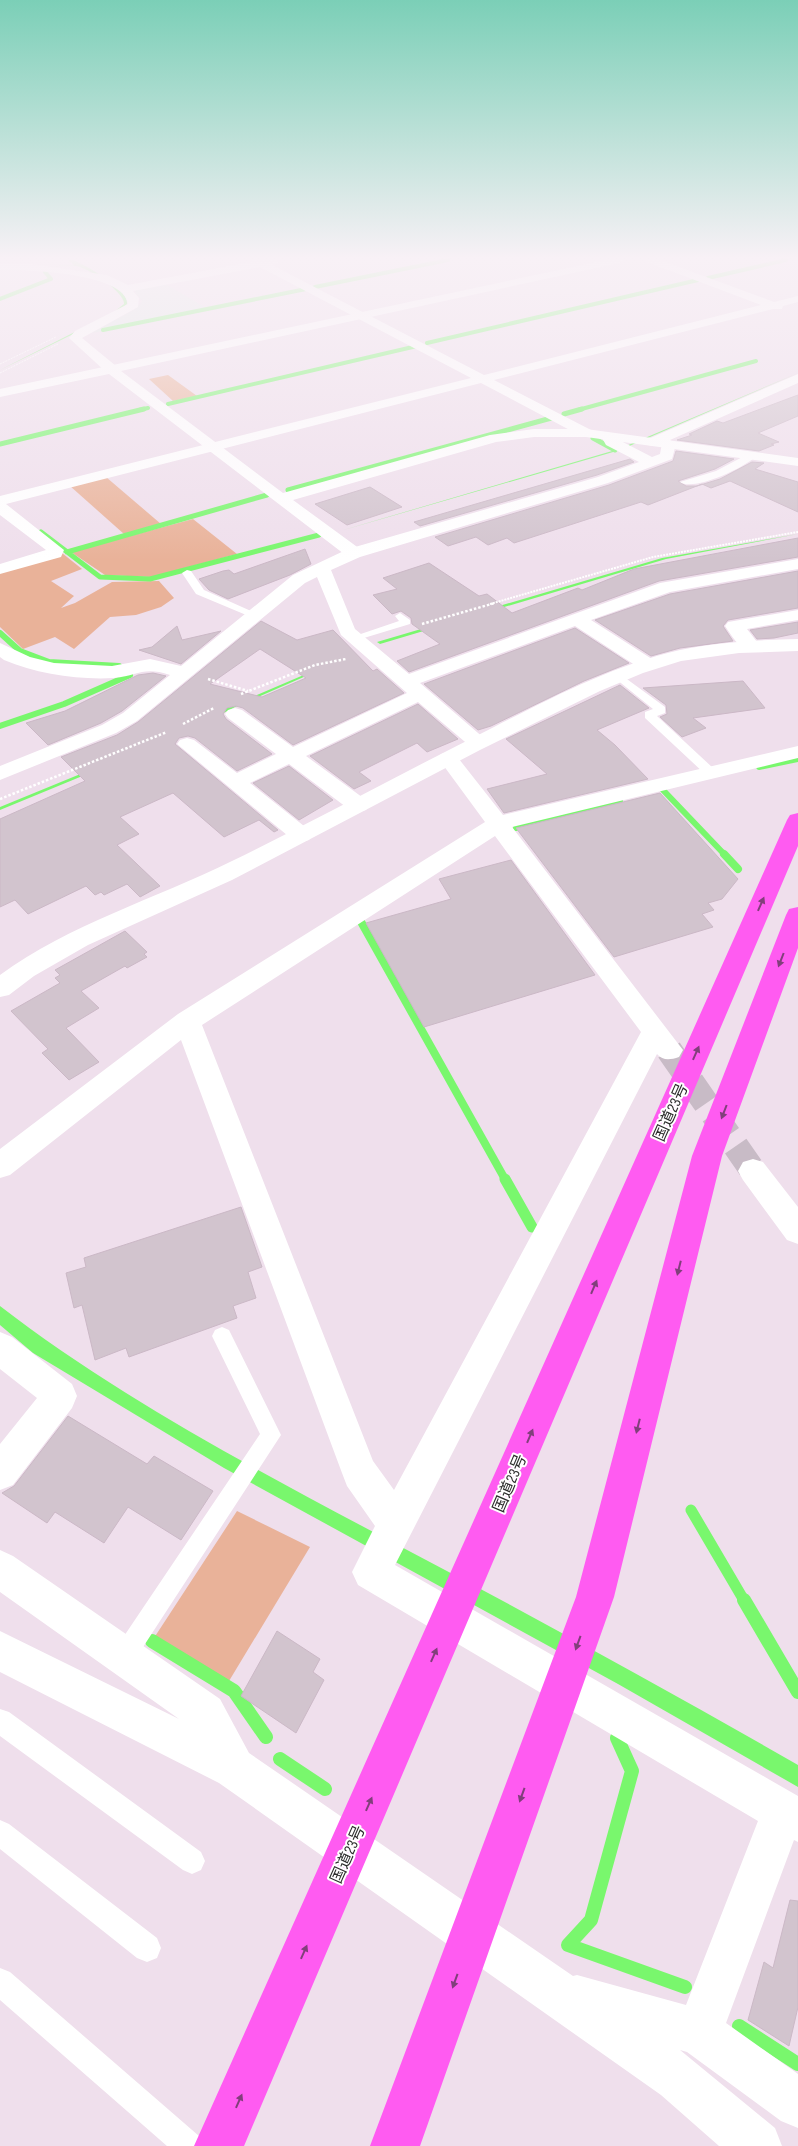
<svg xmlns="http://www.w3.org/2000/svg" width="798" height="2146" font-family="'Sofia Sans Condensed','Noto Sans JP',sans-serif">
<rect width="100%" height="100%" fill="#efdfec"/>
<path fill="#e0e8e7" d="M164 283 208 309 92 333 137 308 142 301 133 289Z"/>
<path fill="#e9b299" d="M168 375 197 396 173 401 149 379Z
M106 477 161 524 124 534 70 486Z
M193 519 237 554 151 577 105 575 71 552Z
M62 553 82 569 51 581 74 596 61 608 75 603 112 582 159 581 174 598 161 607 136 615 110 617 74 649 55 637 23 649 0 627V571Z
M237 1511 310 1547 226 1686 152 1641Z"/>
<path fill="#79f76d" d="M68 260H74C87 267 129 288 127 304L116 313 0 370 114 312 124 304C125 292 87 267 76 266 67 264 56 267 47 267L74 265Z
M798 373 620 450 340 531 619 449Z
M798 534 666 559 380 644 377 642 662 558Z
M320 668 322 669 235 707 177 737 0 810V807L173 736 229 707Z
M0 1306C119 1398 259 1471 392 1542 529 1614 664 1688 798 1765V1787L618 1684 224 1468 33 1353 0 1325Z"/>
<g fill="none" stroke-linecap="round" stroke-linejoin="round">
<path stroke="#79f76d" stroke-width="4" d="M708 278 786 260
M315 287 448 260
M0 299 51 279 45 272
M103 330 306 289
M427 343 698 280
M168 404 417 346
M139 410 148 408
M578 410 756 361"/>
<path stroke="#79f76d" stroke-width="5" d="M564 414 582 409
M593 438 615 450
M0 444 144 409
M288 490 555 417
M41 532 100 577 150 579 319 535
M67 552 267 495"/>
<path stroke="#79f76d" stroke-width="6" d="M0 633 20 651 49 662 119 666
M0 726 64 704 130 675 128 672
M759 767 798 759
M663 790 725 855
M516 828 620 801"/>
<path stroke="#79f76d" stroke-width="8" d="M724 854 738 869
M360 920 506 1181"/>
<path stroke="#79f76d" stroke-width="11" d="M505 1179 532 1227
M691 1510 745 1602"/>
<path stroke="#79f76d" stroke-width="14" d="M744 1600 798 1692
M152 1641 234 1691 266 1737
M617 1738 632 1771 591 1920 568 1945 685 1987
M280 1759 325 1789
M739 2026 798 2064"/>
</g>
<path fill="#d2c4ce" stroke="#cbb8c6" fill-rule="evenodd" d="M798 395V416L758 433 779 442 771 444 774 445 759 451 677 440 692 435 689 434 717 421 723 423Z
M676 451 734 459 715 469 678 481 686 486H697L720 479 752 462 764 463 755 469 798 482V512L730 481 711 488 702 484 648 505 641 502 514 543 507 538 488 545 476 537 448 546 435 537 609 485 673 461Z
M630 459 634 462 597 475 420 526 414 522Z
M370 487 402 507 347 525 315 504Z
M798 538V557L659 581 409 672 397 661 440 644 412 624 411 618 401 611 392 614 373 595 397 589 383 578 429 563 479 596 487 594 512 613 578 588 582 590 634 569Z
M305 549 311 564 290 575 228 599 209 590 199 579 223 571 229 570 234 574Z
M798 571V608L728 620 723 626 733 641 680 648 651 656 595 620 670 594Z
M261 621 297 640 333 630 373 671 377 669 404 693 293 745 243 708 236 706 227 708 223 714 226 719 272 754 237 771 195 738 188 736 179 738 175 744 278 830 274 832 259 820 224 837 173 793 120 817 139 834 117 845 160 886 140 897 127 884 104 895 101 892 95 895 86 886 28 914 15 900 0 907V819L85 781 61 757 117 735 138 722ZM260 649 306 678 262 697 210 684Z
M798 622V633L774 638 757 639 750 630Z
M177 626 182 640 221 631 181 664 139 650 152 647Z
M575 628 629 663 584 681 491 726 478 730 424 684Z
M153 673 166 676 122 711 101 723 48 745 26 723 65 711 138 675Z
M743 681 765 708 693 718 706 728 682 737 660 717 667 714 666 705 643 688Z
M620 685 649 708 597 730 615 745 648 779 504 813 487 789 547 774 506 739Z
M418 704 458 739 427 752 417 743 359 772 371 781 354 789 310 756Z
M289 766 333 800 299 820 253 783Z
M660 793 738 879 722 899 708 903 714 910 702 914 713 927 614 957 516 828Z
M511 860 595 975 424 1027 366 923 451 899 439 879Z
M125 931 147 952 144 954 147 957 127 968 125 966 81 991 99 1008 66 1028 99 1062 69 1080 42 1053 48 1049 11 1011 60 983 55 978 60 975 55 970Z
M241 1207 262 1267 248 1272 256 1298 233 1306 237 1318 129 1357 126 1348 95 1360 82 1305 74 1308 66 1273 86 1267 84 1258Z
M68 1416 147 1464 154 1456 213 1491 181 1540 128 1507 104 1543 55 1512 47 1523 2 1493 14 1486Z
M277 1631 320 1659 313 1672 324 1680 296 1733 241 1696Z
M790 1900 798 1901V2007L789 2046 748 2020 764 1962 773 1968Z"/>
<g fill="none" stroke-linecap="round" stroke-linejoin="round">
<path stroke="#c8bbc6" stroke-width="26" stroke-dasharray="26 13" stroke-linecap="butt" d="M669 1050 753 1171"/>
<path stroke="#fff" stroke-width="1" stroke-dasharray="2 1" stroke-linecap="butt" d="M0 364 56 337
M0 373 58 344"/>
<path stroke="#fff" stroke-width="2" stroke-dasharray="2 1" stroke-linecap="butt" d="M490 604 653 557 798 532"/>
<path stroke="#fff" stroke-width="2.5" stroke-dasharray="2.5 2" stroke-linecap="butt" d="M422 624 495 603
M208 679 248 691
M241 694 315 665 346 659
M183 724 214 708
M0 799 167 732"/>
<path fill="#fff" fill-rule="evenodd" d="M750 453 757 455C747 467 693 492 680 482L716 471Z
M187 570 191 571 204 590 260 615 255 618 251 617 196 594 182 573Z
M400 613 410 620V624L354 641 349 638 399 621 395 616Z
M620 674 665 707V713L657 716 713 768 715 771 713 774H705L645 718V712L653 709 616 679 614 677Z
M222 1327 229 1330 281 1435 132 1664 124 1668 116 1664 112 1656 116 1648 260 1434 212 1336 215 1330Z
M0 1709 9 1712 201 1852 205 1861 201 1870 192 1874 183 1870 0 1736Z
M0 1820 9 1824 157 1938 161 1948 157 1958 147 1962 137 1958 0 1849Z
M0 1968 10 1972 199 2136 204 2146H167L0 2000Z"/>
<path fill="#fff" fill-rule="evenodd" d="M250 260H278V263L272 265 484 375 761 305 647 262 646 260H660L774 302 798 296V302L783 306 782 309H773L494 380 591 430 593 433 591 436H581L481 383 6 504 64 550 61 557 0 574V564L46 550 0 515V496L471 378 260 267 133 291 139 298 138 307 82 338 116 366 117 369 111 373 106 372 69 338 75 331 128 304C124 272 26 270 0 270V264H31L107 275 128 285 251 262Z
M798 374V383L670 440 676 444 672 459 608 483 360 557 331 570 355 629 409 674 660 583 798 559V569L670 592 591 620 655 661 658 665 655 669H641L575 626 420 683 485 739 488 743 485 747 478 749 471 747 418 702 306 756 366 800 369 805 366 810 358 812 350 810 289 764 250 783 309 830 312 835 309 840 301 842 293 840 177 744 180 740 187 738 194 740 237 773 276 754 228 718 225 714 228 710 235 708 242 710 293 747 407 693 341 635 317 577 305 583 137 721 116 733 0 780V766L102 725 123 713 170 675C143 666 138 676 114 678 78 680 37 674 4 660L0 657V643L30 657 54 663 112 666 150 659 181 666 293 575 348 549 598 477 639 462 606 445 601 436 603 433H613L617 439 652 457 660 454 662 443 653 446 648 445 646 442 648 439Z
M798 610V620L747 629 761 647 759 651C743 655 733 638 725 626L728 622 734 621Z
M798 746V758L512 827 683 1050 679 1057C670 1060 663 1061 657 1054L395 1565 798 1796V1842L794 1840 726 2023 798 2074V2128L781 2121 687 2052 680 2050 775 2128 782 2146H719L661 2095 219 1783 0 1672V1631L179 1719 0 1592V1550L13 1556 220 1699 249 1753 573 1976 577 1975 686 2005 758 1821 358 1585 352 1572 375 1526 347 1486 342 1473 181 1040 10 1175 0 1178V1149L178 1014 485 822 438 758 441 754 448 752 455 754 503 815ZM495 836 641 1032 394 1490 373 1461 202 1025Z
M753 1159 763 1162 798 1207V1244L787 1240 743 1180 738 1171 743 1162Z
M0 1332 12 1337 72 1384 77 1396 72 1408 13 1485 0 1490V1444L37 1398 0 1369Z"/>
<path fill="#fff" fill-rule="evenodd" d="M606 260H624L619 263 121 371 283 493 490 435 534 429H586L798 458V466L586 437H534L496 442 293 500 360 549 362 553 360 557H348L109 374 0 397V389Z
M798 639V651L739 653 681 661 643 673 600 691 480 750 232 880 88 945 34 976 9 995 0 997V975C70 924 155 899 232 861 320 818 406 771 494 727 553 697 614 665 680 650 719 642 759 640 798 639Z"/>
<path fill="#ff5bf1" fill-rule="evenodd" d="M798 813V846L244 2146H194L787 820 790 815Z
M798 907V948L722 1156 614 1597 420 2146H370L576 1597 692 1156 786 915 789 909Z"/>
</g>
<defs><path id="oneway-solid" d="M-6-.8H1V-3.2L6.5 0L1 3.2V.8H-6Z" transform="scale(1.25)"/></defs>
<g fill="#813f7b">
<use href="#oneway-solid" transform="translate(761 904) rotate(-66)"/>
<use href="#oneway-solid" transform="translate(781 960) rotate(111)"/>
<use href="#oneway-solid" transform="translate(696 1053) rotate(-66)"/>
<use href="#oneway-solid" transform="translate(724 1112) rotate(111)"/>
<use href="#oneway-solid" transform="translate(679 1268) rotate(104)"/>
<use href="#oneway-solid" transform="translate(594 1287) rotate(-67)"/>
<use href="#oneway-solid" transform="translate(638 1426) rotate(104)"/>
<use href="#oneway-solid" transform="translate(530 1436) rotate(-67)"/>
<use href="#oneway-solid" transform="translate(578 1643) rotate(110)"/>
<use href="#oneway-solid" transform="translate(434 1655) rotate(-66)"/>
<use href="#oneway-solid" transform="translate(522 1795) rotate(110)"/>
<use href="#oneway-solid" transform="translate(369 1804) rotate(-66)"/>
<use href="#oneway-solid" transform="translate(304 1952) rotate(-66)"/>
<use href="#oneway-solid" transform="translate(455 1981) rotate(110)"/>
<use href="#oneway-solid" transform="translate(239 2101) rotate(-66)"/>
</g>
<linearGradient id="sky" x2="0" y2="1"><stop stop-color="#7bcfb7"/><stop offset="0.46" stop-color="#f8f1f6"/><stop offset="1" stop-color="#f8f1f6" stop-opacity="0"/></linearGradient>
<rect width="798" height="560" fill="url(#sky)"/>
<g text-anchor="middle" stroke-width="4" stroke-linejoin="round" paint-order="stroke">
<g font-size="16" fill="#2d2d2d" stroke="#fff">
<text transform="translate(670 1112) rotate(-66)" y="6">国道23号</text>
<text transform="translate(509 1483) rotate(-67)" y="6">国道23号</text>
<text transform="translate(347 1854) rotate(-66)" y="6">国道23号</text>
</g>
</g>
</svg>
